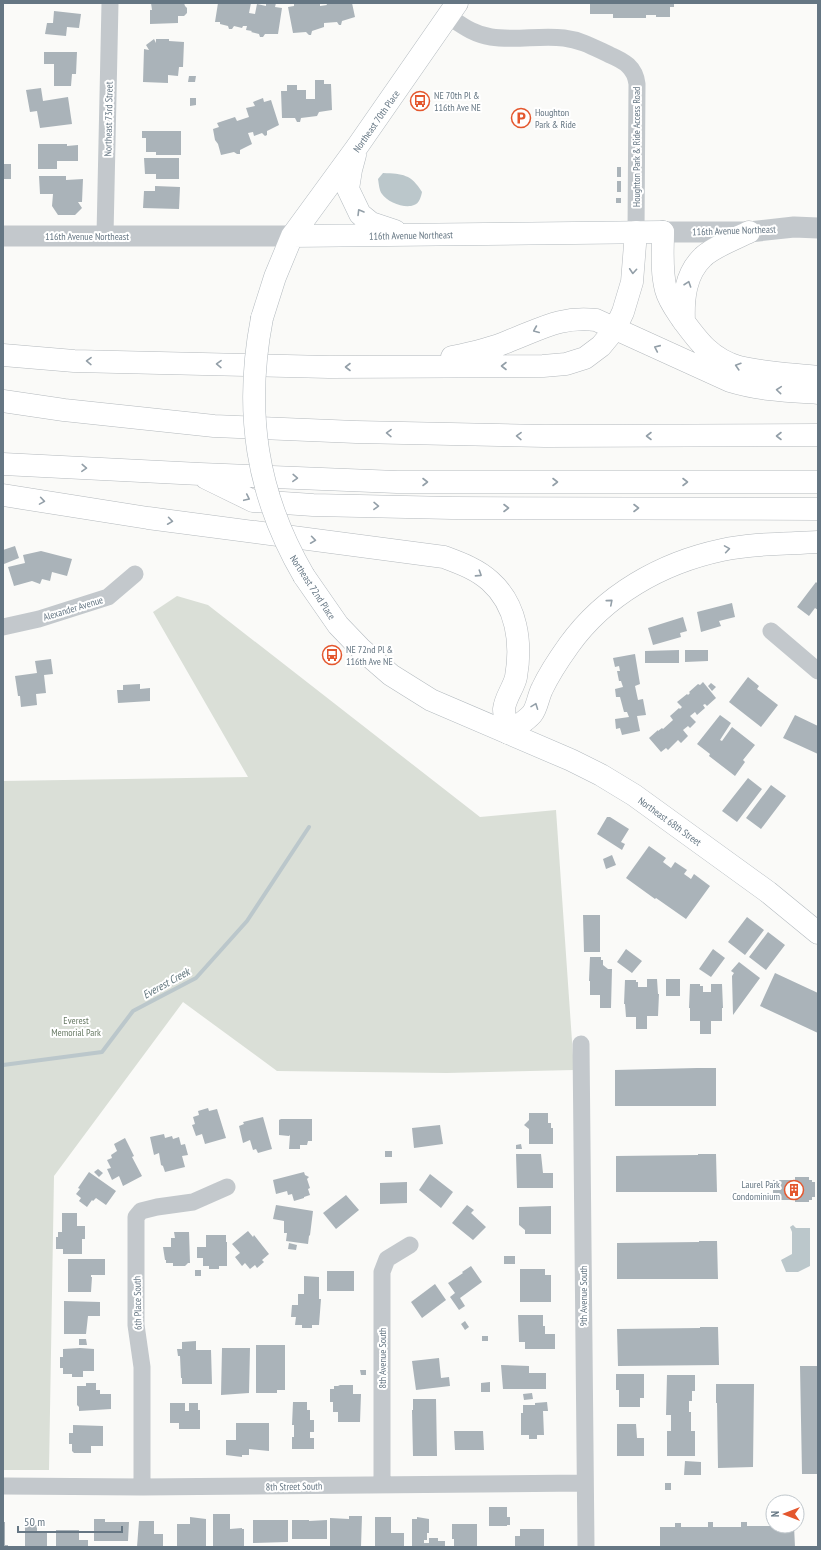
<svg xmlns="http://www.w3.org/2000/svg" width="821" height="1550" font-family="'PT Sans Narrow',sans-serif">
<rect width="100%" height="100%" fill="#fafaf8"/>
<path fill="#dadfd7" d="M177 596 208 605 480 817 556 810 574 1070 447 1073 277 1071 183 1002 54 1176 49 1470H3V781L248 777 153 612Z"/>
<path fill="#bbc7cb" d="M383 173C403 174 411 174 422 192 421 197 419 204 414 205 405 209 387 202 382 194 379 190 379 184 378 179Z
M793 1225 796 1228H810V1266L798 1272H786L781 1260 792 1254V1232L790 1227Z"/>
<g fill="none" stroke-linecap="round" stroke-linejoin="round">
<path stroke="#bbc7cb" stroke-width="4" d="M3 1065 102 1052 133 1011 196 978 247 921 309 827"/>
</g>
<path fill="#aab3b9" d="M151 3H184L185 6 187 8V13L184 16H178V23L150 24V10H152Z
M218 3H251L249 13 255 14 257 4 266 6V3H276L275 7 282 8 278 34H265L263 37H260L259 34 251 32 252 31 246 30 247 26H243L242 28 234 26 232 29H229L228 26 220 24V22H215Z
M294 3H320V6L327 5 326 3H352L355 17 342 21 341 25H339L337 22 324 23V27L312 31 311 35H309L306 32 293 33 288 7 294 6Z
M590 3H674V7H670V17H656V15H646V18H613V14H590Z
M54 11 81 14 79 28 67 27 66 36 45 34 47 23H53Z
M154 39 156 43V39H169V41L184 42 183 67H179L178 76 168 75V83L143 82 144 49 149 50 146 45Z
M44 52H77L76 74H72L71 86H54V64H44Z
M189 76H196L195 82H188Z
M315 80H324V84H331L332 110 319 112 317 116 301 118 300 122H297L295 118H282L281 91H287V85H297V90H306V99H315Z
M41 88 43 101 68 97 72 124 40 128 37 111 30 112 26 90Z
M190 98H196V105L190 106Z
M263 98 264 102 271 100 279 125 267 131V135L265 136 262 133 254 136 253 132 248 133 252 144 240 150V154H237L234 152 221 155 218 144 215 140 213 129 219 127 217 123 235 117 237 121 249 117 246 108 255 106 253 102Z
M142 131H181V155H156V152H146V138H142Z
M38 144H67V146L78 145V161H57V169H38Z
M144 158H179V179H156V174H145Z
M3 164H11V179H3Z
M617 167H621V177H617Z
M39 176H66V180L83 179 82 202H78L82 208 75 215H58L52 206 53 194H40Z
M617 181H621V192H617Z
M155 186 180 187 179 209 143 208 144 191H155Z
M616 198H621V203H616Z
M15 546 19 558 4 564 3 550Z
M41 551 72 559 67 576 52 572 50 581 42 579 40 584 32 581 14 586 8 567 25 563 23 555Z
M816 582 818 584V610L815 608 809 616 797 607Z
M732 603 735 617 719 621 721 626 701 632 697 612Z
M683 617 687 631 680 633 681 637 653 645 648 628Z
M679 650V663H645V651Z
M685 650H708V661L685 662Z
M635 654 640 684 635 686 638 700 643 699 646 715 637 716 640 731 622 735 620 728 616 729 615 719 629 717 627 712H624L620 697H616L615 689 623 687 621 681H619L617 671H620L619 666 615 667 613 658Z
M51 659 53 674 44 675 46 693 36 694 37 705 21 707 20 696H18L15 676 37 673 35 661Z
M748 677 759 686 757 689 778 705 761 727 729 702Z
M703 682 716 698 707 706 705 704 703 705 705 708 697 715 695 712 690 716 696 722 690 728 688 726 683 730 688 736 681 743 678 740 668 750 666 748 661 752 649 738 658 730V731L662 728 663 729 673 720 670 716 679 708 680 709 682 707 677 702 687 694 688 695 690 693 689 692 698 684 700 685Z
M711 683 716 687 712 691 708 686Z
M140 684V689L150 688V701L118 703 117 690H123V685Z
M720 715 731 723 720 740 722 741 732 727 755 745 743 760 745 762 735 776 709 756 710 754 697 744Z
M795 715 818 726V754L783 738Z
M748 778 762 789 737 822 722 811Z
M771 785 786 796 761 829 746 818Z
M607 817H610L629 829 621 842 625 844 622 850 597 834Z
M649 846 666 858 663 862 671 868 675 862 687 870 684 874 691 879 694 874 710 886 686 919 656 898 655 899 626 878Z
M612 855 616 865 606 869 603 859Z
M583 915H600V952H584Z
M747 917 764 930 745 955 728 942Z
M768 932 785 945 766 970 749 957Z
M626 949 642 961 632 973 617 962Z
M713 949 725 958 711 977 699 969Z
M590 957H601V960H603V965L608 969H612L611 1008H600V995H590V981H589Z
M739 962 760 978 733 1015 732 976 734 973 731 971Z
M775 973 818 993V1033L760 1006Z
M647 979H657L658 994H659L658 1016H647V1029H636V1017H626L625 1004H624L625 980H636V982H638V987H647Z
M666 979H680V996H666Z
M690 984H700V986H703V992H711V984H722L723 1008H722V1021H711V1034H700V1021H690V1008H689Z
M697 1068H716V1106H615V1070Z
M208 1108 209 1111 217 1109 226 1138 205 1144 202 1134 196 1136 192 1125 195 1124 193 1117 199 1115 198 1111Z
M529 1113H548V1123H551V1128H553V1144H529V1129L524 1125 529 1120Z
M263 1117 272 1149 258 1153 256 1149 253 1150 250 1140 243 1143 239 1126 244 1124 243 1122Z
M281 1119H312V1141H308L307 1145H300V1149H289L290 1135 289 1136 279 1135V1120Z
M440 1125 443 1144 414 1148 412 1128Z
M164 1134 165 1138 172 1136 173 1139 179 1137 181 1145 185 1144 188 1155 182 1156 185 1167 165 1172 163 1166 161 1165 159 1153 154 1155 150 1137Z
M125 1138 134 1156 132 1157 142 1176 123 1186 119 1176 112 1180 107 1169 111 1168 107 1160 112 1158 111 1155 117 1151 114 1144Z
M521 1144 522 1149H516V1145Z
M385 1151H392V1157H385Z
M516 1154H541L543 1173H553V1188H517Z
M698 1154H716L717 1192H616V1156L698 1155Z
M98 1169 103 1173 99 1177 94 1172Z
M89 1172 116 1191 106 1205 96 1198 93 1201 92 1200 87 1207 79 1201 81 1198 76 1194 80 1189 78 1188Z
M304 1172 305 1175 309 1177 307 1179 310 1188 308 1189 310 1195 304 1197V1198L294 1201 292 1194 288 1195 287 1191 276 1194 273 1180Z
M430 1174 453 1192 441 1208 419 1190Z
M795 1177H809V1180H812V1182H815V1197H812V1200H809V1202H795V1200H773V1180H795Z
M407 1182V1203L380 1204V1183Z
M346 1195 359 1210 336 1229 323 1213Z
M276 1205 313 1211 310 1235 309 1236 308 1244 286 1241 287 1233H284V1221L273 1219Z
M467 1205 474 1210 471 1213 486 1227 473 1240 452 1223Z
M551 1206V1234H525V1230L519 1225V1207Z
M62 1213H77V1226H85V1239H82V1254H63V1249H56V1237H58V1232H62Z
M248 1231 253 1237 254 1235 269 1254 262 1260 264 1262 257 1268 255 1265 250 1269 245 1263 242 1266 235 1257 240 1253 232 1244Z
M174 1232H189L190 1263H188L185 1266H173V1263H166V1260H165L163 1247H171V1238H175Z
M206 1235H226V1242H227V1266H219V1269H209V1266H203V1258H197V1247H206Z
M699 1241H717L718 1279H617V1243L699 1242Z
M289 1243 297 1245 296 1250 288 1249Z
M504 1256H515V1264H504Z
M68 1259H105V1275H91V1277H92L91 1292H68Z
M471 1266 482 1282 460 1298 465 1306 459 1310 450 1297 455 1293 448 1283 463 1273 462 1272Z
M520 1269H545V1275H551V1302H520Z
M195 1270H201V1276H195Z
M327 1271H354V1291H327Z
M304 1276 319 1277V1299H321L319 1325H312V1328H302V1325H295L296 1317H291L292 1305H298V1294H304Z
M435 1284 446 1300 422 1318 411 1302Z
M64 1301 100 1302V1316H88L86 1334H64Z
M518 1315H543V1326H545V1334H555V1349H525V1342H519Z
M465 1321 469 1327 465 1330 461 1324Z
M700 1327H718L719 1365 618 1366 617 1329 700 1328Z
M482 1336H488V1341H482Z
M79 1339H86L87 1345H79Z
M196 1341V1350H211L212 1384H182V1378H181L180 1356H178L177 1349H182V1342Z
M256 1345H285V1390H277V1393H256Z
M80 1348 94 1349V1371H83V1377H72V1374H63V1368H60V1357H63V1349Z
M222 1348H250L249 1393 221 1395Z
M439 1358 441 1378 449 1377 450 1386 416 1390 412 1361Z
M501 1365 529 1366V1373H546V1389H503Z
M800 1366H818V1474H802Z
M360 1370H366V1375H361Z
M616 1374H644V1398H640V1407H619V1390H616Z
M667 1375H695V1391H692V1401H689V1412H691V1431H695V1456H667V1431H671V1415H666Z
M490 1382V1392H481V1383Z
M86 1383H96V1390H100V1394H111V1409L79 1411V1407L77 1405V1386H86Z
M716 1384H754L753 1467 718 1468 717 1403H716Z
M340 1385H353V1394H361L360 1422H338V1412H333V1402H330V1389H334V1386H338Z
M532 1393 533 1399 524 1400 523 1394Z
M413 1399H436L437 1456H413L412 1410H413Z
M293 1402H307V1410H310V1420H314V1432H310V1438H314V1449H292V1437H294V1425H292Z
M547 1402 548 1411H543L544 1435H537V1439H529V1435H521V1413H523V1405H535V1403Z
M170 1403H185V1411H189V1403H198V1410H200V1429H179V1423H170Z
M236 1423H269V1451L249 1449V1455H242V1457L226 1455V1440H236Z
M617 1424H636L637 1438H644V1456H617Z
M73 1425 103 1426V1446H91V1453H74L72 1451V1444H69V1433H73Z
M454 1431H483L484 1450H455Z
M685 1461 701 1462V1475H684Z
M665 1483H671V1490H665Z
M489 1507H507V1517H510V1525H507V1526H489Z
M213 1514H230V1529L242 1528V1529H244V1547H213Z
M349 1516H362L361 1547H330V1518L349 1519Z
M190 1517 206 1519V1547H177V1524H190Z
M375 1517H391V1533H404V1547H375Z
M417 1517 429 1519V1533H427V1540H424V1543H429V1538H438V1541H445V1547H412V1519H417Z
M94 1519H105V1522H129L128 1541H94Z
M253 1520H288V1542L253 1543Z
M292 1520H309V1521L327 1520V1539H292Z
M139 1521H154V1534H163V1547H137Z
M3 1522H5V1545H8V1547H3Z
M708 1522H713V1527H741V1522H747V1526H794L795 1547H660V1527H675V1523H681V1527H708Z
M452 1524H477V1547H454V1539H452Z
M25 1525H37V1532H47V1547H25Z
M520 1529H544V1547H515V1536H520Z
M56 1530H79V1540H88V1547H56Z"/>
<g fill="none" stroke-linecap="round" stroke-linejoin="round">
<g stroke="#b3babf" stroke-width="23">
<path id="secondary" d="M355 155 351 170 348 189 360 214 371 223 395 231
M292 236 663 232
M262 318 275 277 292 236 357 147 457 3
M304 576 338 625 361 649 391 675 431 700 571 760 601 775 634 795 768 892 818 933"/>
</g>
<g stroke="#b4b9bd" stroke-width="23">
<path id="motorway" d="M663 232C663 251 661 271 666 290 669 301 676 310 682 319 698 341 711 359 739 367 765 373 792 374 818 377
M684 322C683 299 685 274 703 257 713 247 737 238 749 232
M3 355 74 361 329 367 543 366 566 364 585 358 601 346 615 329 623 312 632 282 636 232
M452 357C472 353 491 349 509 341 541 329 560 316 596 320L730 381C759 390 788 391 818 393
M3 401 64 410 214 426 356 432 545 436 818 435
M3 464 200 474 397 482H818
M206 478 253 501 313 505 452 508 818 509
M3 495 148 518 444 557C460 563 477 569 490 581 517 605 522 643 516 677 514 687 505 698 504 709 504 716 507 725 508 733 515 727 525 722 532 714 537 708 538 697 542 689 549 674 559 659 569 645 605 595 661 563 722 550 753 543 786 544 818 542"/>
</g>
<path stroke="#c3c8cc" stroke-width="17" d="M448 16C463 26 473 34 491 37 515 41 540 35 564 38 581 40 595 48 610 55 624 61 635 67 637 84L636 232
M105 235 110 3
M3 627 39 619 108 597 135 574
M771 631 818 671
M581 1044 586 1547
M382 1485V1272L387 1259 410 1245
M3 1486 142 1487 585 1483
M142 1487V1367L136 1325V1217L141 1211 157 1207 193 1202 227 1187"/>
<path stroke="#c3c8cc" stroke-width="21" d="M663 232H749L794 227 818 228
M3 236H292"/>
<use href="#secondary" stroke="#fff" stroke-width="22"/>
<use href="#motorway" stroke="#fff" stroke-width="22"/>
<g stroke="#b3babf" stroke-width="23" stroke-linecap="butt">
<path id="secondary-bridge" d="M262 318C244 411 256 494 304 576"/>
</g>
<use href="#secondary-bridge" stroke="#fff" stroke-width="22"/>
</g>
<defs><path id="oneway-chevron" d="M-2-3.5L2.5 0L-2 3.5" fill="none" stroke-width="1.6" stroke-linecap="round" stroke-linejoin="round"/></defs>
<g stroke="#939fa8">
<use href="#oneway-chevron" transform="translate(360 212) rotate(-121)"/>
<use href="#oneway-chevron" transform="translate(633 271) rotate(94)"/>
<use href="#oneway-chevron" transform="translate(688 284) rotate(-71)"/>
<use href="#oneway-chevron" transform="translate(536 330) rotate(157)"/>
<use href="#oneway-chevron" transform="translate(657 348) rotate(-156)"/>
<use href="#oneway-chevron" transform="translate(89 361) rotate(-179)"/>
<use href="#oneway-chevron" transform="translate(219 364) rotate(-179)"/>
<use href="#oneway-chevron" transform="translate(504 366) rotate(180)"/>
<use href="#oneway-chevron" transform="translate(738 366) rotate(-163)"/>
<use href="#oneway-chevron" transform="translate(348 367) rotate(180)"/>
<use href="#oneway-chevron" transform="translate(779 390) rotate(-175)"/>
<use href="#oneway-chevron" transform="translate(389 433) rotate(-179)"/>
<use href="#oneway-chevron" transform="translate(519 436) rotate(-179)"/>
<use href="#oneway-chevron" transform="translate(649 436) rotate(180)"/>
<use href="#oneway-chevron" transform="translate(779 436) rotate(180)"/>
<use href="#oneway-chevron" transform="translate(84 468) rotate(3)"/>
<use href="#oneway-chevron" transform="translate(295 478) rotate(2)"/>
<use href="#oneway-chevron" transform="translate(425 482)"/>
<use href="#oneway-chevron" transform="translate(555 482)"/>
<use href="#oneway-chevron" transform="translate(685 482)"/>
<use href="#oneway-chevron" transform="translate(247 498) rotate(25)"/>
<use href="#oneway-chevron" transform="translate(42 501) rotate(9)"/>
<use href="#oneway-chevron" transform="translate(376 506) rotate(1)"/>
<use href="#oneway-chevron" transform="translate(506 508)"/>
<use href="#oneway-chevron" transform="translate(636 508)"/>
<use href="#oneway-chevron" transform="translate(170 521) rotate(8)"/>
<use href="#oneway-chevron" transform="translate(313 540) rotate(8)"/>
<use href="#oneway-chevron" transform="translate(727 549) rotate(-9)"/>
<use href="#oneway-chevron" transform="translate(479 574) rotate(33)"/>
<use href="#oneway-chevron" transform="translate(610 602) rotate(-41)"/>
<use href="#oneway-chevron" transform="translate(535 706) rotate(-69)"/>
</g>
<defs>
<g id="bus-ring" transform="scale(1)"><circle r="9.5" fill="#fff" stroke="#e4572e" stroke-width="1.5"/><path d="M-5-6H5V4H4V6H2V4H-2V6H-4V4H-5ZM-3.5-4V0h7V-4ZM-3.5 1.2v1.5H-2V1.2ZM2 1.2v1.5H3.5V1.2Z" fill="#e4572e"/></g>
<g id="parking-ring" transform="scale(1)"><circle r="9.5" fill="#fff" stroke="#e4572e" stroke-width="1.5"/><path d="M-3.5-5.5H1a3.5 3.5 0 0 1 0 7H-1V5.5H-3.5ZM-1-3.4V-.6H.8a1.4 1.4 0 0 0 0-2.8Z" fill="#e4572e"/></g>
<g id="building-ring" transform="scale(1)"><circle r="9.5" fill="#fff" stroke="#e4572e" stroke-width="1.5"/><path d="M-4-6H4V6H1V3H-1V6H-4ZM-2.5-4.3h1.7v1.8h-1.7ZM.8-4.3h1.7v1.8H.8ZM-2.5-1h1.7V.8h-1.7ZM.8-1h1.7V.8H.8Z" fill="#e4572e"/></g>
</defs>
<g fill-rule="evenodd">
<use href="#bus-ring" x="420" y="101"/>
<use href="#parking-ring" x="521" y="118"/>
<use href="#bus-ring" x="332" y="655"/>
<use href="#building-ring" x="794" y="1190"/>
</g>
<g text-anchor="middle" stroke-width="4" stroke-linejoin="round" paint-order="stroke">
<g font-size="10" fill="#657683" stroke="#fff" text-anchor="start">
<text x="434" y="99">NE 70th Pl &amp;<tspan x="434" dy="12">116th Ave NE</tspan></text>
<text x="535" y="116">Houghton<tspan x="535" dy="12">Park &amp; Ride</tspan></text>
<text x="346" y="653">NE 72nd Pl &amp;<tspan x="346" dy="12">116th Ave NE</tspan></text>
<text x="780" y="1188" text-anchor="end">Laurel Park<tspan x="780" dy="12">Condominium</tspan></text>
</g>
<g font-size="10" fill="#657683" stroke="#fff">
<text transform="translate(108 119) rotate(-89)" y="4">Northeast 73rd Street</text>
<text transform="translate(376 121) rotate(-55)" y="4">Northeast 70th Place</text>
<text transform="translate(636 147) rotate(-90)" y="4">Houghton Park &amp; Ride Access Road</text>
<text transform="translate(734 230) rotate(-2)" y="4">116th Avenue Northeast</text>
<text transform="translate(411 235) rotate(-1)" y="4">116th Avenue Northeast</text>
<text x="87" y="240">116th Avenue Northeast</text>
<text transform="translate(313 587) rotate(57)" y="4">Northeast 72nd Place</text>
<text transform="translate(73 608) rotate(-17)" y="4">Alexander Avenue</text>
<text transform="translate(670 821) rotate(36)" y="4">Northeast 68th Street</text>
<text transform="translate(583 1296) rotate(-90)" y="4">9th Avenue South</text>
<text transform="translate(137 1303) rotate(-91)" y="4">6th Place South</text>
<text transform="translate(382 1358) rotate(-90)" y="4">8th Avenue South</text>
<text transform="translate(294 1486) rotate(-1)" y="4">8th Street South</text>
</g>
<g font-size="10" fill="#687a64" stroke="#fff">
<text x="76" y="1024">Everest<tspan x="76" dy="12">Memorial Park</tspan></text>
</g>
<g font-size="11" font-style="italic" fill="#60757c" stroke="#fff">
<text transform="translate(166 983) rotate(-29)" y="4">Everest Creek</text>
</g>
</g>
<rect width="821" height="1550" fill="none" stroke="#657683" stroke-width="8"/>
<g transform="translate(785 1514) rotate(270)"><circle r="19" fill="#ffffff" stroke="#c1c8cd"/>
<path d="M0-3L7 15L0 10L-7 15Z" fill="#e4572e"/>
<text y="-6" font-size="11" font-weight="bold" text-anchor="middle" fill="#657683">N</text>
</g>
<path d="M18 1526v6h104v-6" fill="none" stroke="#657683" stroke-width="2"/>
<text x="24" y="1526" font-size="12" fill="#657683" stroke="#ffffff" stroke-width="3" paint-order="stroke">50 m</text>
</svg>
